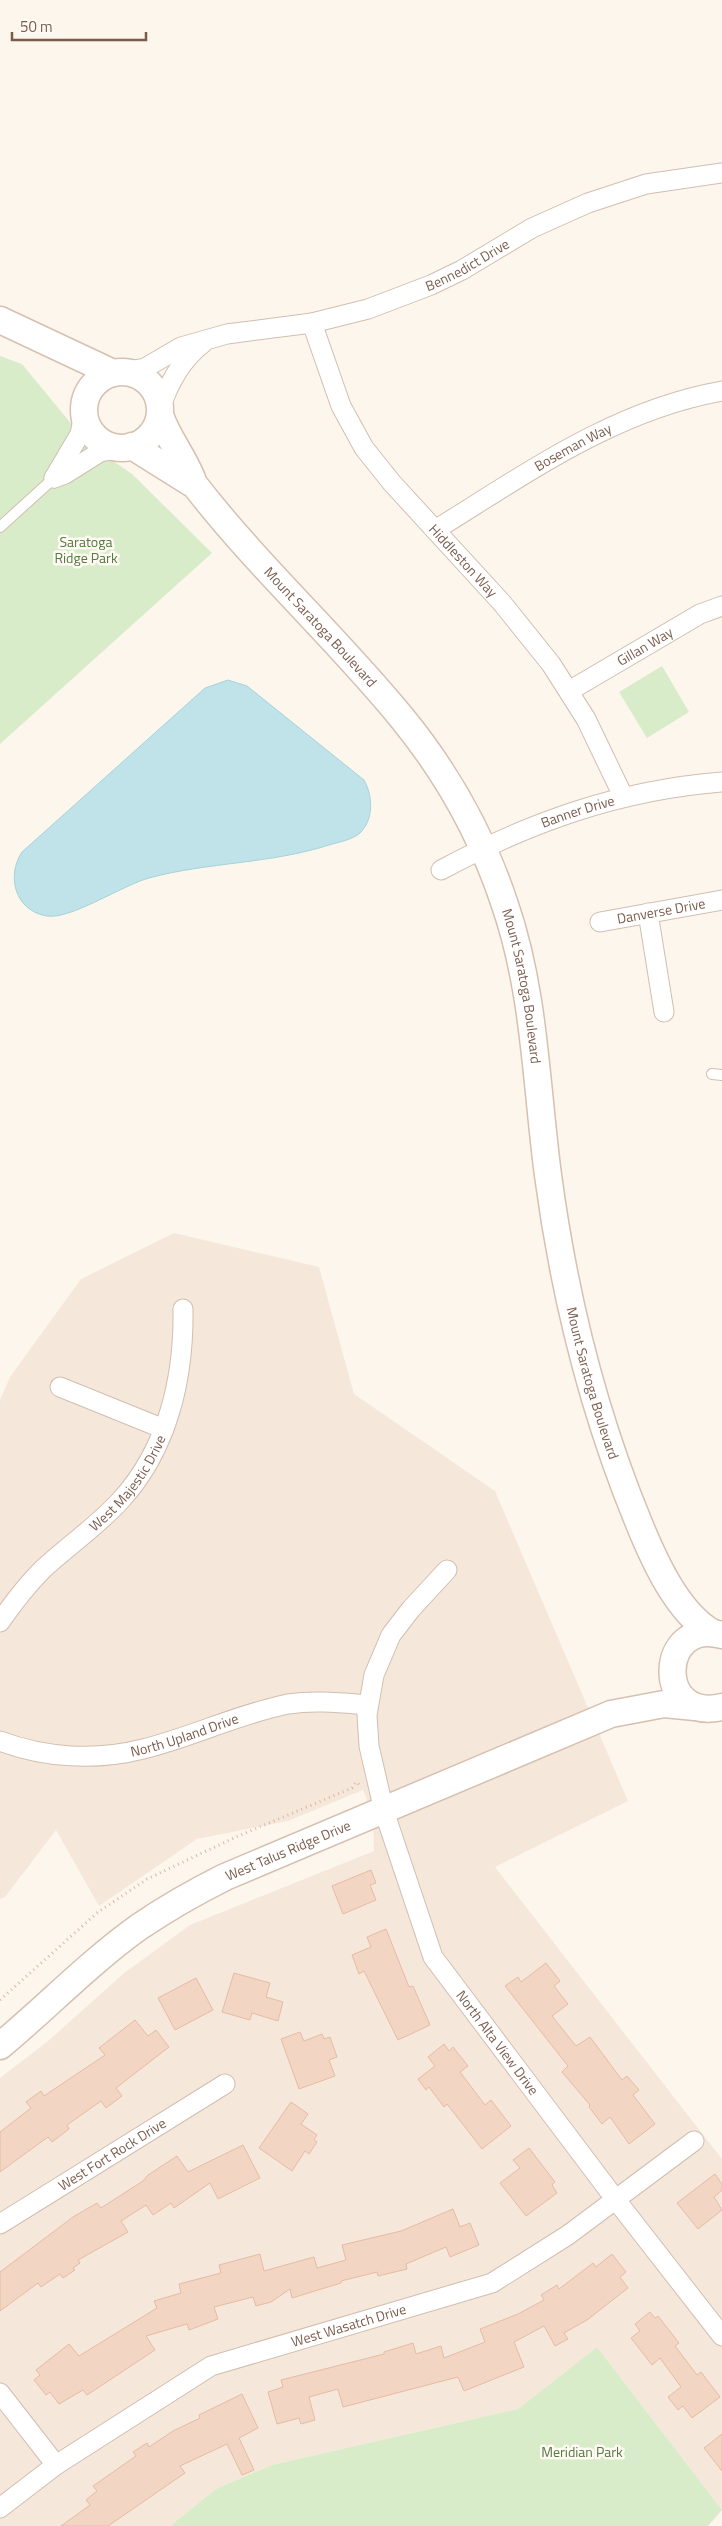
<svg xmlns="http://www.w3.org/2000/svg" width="722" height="2526" font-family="'Titillium Web',sans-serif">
<rect width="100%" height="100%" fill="#fdf6ec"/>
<path fill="#f5e8da" d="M174 1233 319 1267 354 1394 495 1491 628 1801 495 1867 722 2159V2510L597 2347 518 2409 272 2465 216 2489 170 2526H0V2078L47 2042 123 1974 190 1925 374 1851 373 1816 363 1790 288 1821 197 1839 99 1906 56 1830 5 1897 0 1899V1400L10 1377 81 1279Z"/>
<path fill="#d8ecc9" d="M0 356 22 364 87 443 132 474 212 553 0 744Z
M662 666 689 712 647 738 619 692Z
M597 2347 722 2510 708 2526H170L216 2489 272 2465 518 2409Z"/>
<path fill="#bfe3e8" stroke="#a5d3da" d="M228 680 247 686 364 780C373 796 374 819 360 833 352 840 339 842 329 845 270 864 208 862 149 878 123 885 70 920 47 916 15 911 6 876 22 852L205 688Z"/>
<path fill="#f3d5c3" stroke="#e6bba3" d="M371 1870 376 1883 370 1885 376 1900 343 1914 332 1886Z
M386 1929 409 1987 413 1986 430 2025 398 2040 364 1971 359 1974 352 1955 371 1947 367 1937Z
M546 1963 560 1981 554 1986 568 2004 552 2016 576 2046 590 2037 622 2080 627 2076 639 2090 633 2095 655 2124 629 2144 610 2117 602 2124 589 2107 590 2105 562 2072 568 2066 505 1986 518 1977 521 1982Z
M234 1973 270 1983 266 1997 283 2002 278 2021 252 2013 250 2020 222 2012Z
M196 1978 213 2010 175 2030 158 1998Z
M135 2020 148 2036 156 2030 169 2047 116 2088 122 2096 106 2108 101 2101 67 2125 69 2129 52 2142 48 2137 0 2172V2132L31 2108 26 2102 41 2091 44 2096 105 2055 99 2048Z
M300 2032 304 2041 322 2034 324 2039 330 2037 337 2057 329 2060 335 2076 299 2089 281 2039Z
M444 2044 449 2051 453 2047 468 2066 460 2072 485 2105 491 2100 511 2126 482 2149 447 2104 444 2107 429 2087 426 2090 418 2079 435 2066 428 2057Z
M291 2102 308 2114 301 2124 317 2135 314 2140 317 2142 309 2154 305 2151 292 2171 259 2148Z
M243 2145 260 2178 218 2199 210 2183 174 2208 171 2203 153 2215 146 2205 121 2221 128 2232 78 2260 80 2263 73 2268 75 2270 63 2278 60 2274 41 2287 38 2283 0 2311V2272L73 2217 97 2203 101 2208 143 2181 148 2175 177 2156 188 2172Z
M529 2148 555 2182 552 2185 557 2193 526 2216 500 2183 520 2168 513 2160Z
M715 2174 722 2184V2190L714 2197 722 2210 698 2229 677 2203Z
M453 2209 460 2227 470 2223 479 2245 450 2257 446 2247 406 2264 407 2269 378 2276 377 2272 341 2281V2283L292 2298 290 2289 271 2302 256 2306 253 2297 214 2307 218 2319 189 2330 187 2324 146 2336 155 2350 87 2395 83 2390 59 2404 50 2392 46 2395 34 2380 40 2375 36 2370 69 2344 79 2356 157 2308 154 2301 181 2293 179 2284 221 2273 219 2265 260 2254 264 2271 314 2257 317 2268 346 2260 342 2245 401 2231Z
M612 2254 626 2272 620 2277 628 2288 587 2320 564 2333 568 2339 555 2346 544 2326 514 2342 524 2367 464 2391 458 2377 343 2407 338 2389 309 2397 315 2420 301 2424 299 2418 277 2424 268 2392 283 2387 281 2380 384 2354V2352L413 2343 416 2354 441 2346 444 2358 485 2342 480 2329 518 2314 544 2300 541 2295 557 2285 559 2289 593 2263 596 2267Z
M650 2312 655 2318 658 2316 679 2343 675 2346 697 2375 701 2372 720 2397 692 2418 683 2406 678 2410 668 2397 681 2387 660 2358 652 2365 631 2338 640 2331 635 2324Z
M242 2394 258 2428 239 2438 254 2470 242 2475 227 2444 180 2466 185 2473 108 2526H61L90 2505 86 2500 97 2491 93 2486 136 2456 133 2452 147 2443 149 2447 173 2431 200 2418 199 2415Z
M722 2434V2471L704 2448Z"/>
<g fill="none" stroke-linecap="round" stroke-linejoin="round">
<g stroke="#d1beb0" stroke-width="12">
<path id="lane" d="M0 527 54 478
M712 1074 722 1075"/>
</g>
<g stroke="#d1beb0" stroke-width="21">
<g id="street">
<path id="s1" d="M312 323 341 406 364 448 392 483 502 603 551 664 586 719 623 796"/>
<path id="s2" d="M123 372 145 368 181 347 227 334 312 323 368 309 431 285 462 270 532 228 588 203 646 184 722 173"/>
<path d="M160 410C168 384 181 360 203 343"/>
<path d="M54 478 80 434 85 410"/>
<path d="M54 478 65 474 100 452 122 448"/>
<path id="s3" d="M435 530C526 474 614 410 722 391"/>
<path id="s4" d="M569 691 700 614 722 606"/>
<path id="s5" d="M441 870C530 822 620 790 722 782"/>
<path d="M648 913 664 1012"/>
<path id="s6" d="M600 922 722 900"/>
<path d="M60 1387 164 1429"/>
<path id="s7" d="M447 1570 411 1609 391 1635 374 1675 367 1715 369 1746 384 1811 433 1957 616 2200 722 2336"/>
<path id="s8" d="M0 1622C13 1603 27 1585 43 1569 68 1546 97 1526 120 1501 168 1449 184 1378 183 1309"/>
<path id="s9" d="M0 1741C45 1758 96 1761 143 1749 192 1737 238 1714 288 1704 315 1700 342 1703 368 1705"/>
<path id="s10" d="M0 2224 225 2084"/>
<path d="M0 2393 56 2465"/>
<path id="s11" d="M0 2508 56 2465 211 2366 492 2283 568 2235 694 2141"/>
</g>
</g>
<g stroke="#d6c0b0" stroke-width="29">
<g id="secondary">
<path d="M0 320 113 373"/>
<circle cx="122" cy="410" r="38"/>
<path id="s12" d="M160 415C168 440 186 459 194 484 258 567 336 637 402 718 447 773 483 838 505 905 535 992 536 1085 548 1175 564 1295 592 1409 638 1521 653 1558 677 1613 713 1633"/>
<path d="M132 446 191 483"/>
<path d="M722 1635C658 1617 654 1723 722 1707"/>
<path id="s13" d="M0 2046C47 2007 90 1962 139 1927 167 1908 195 1892 225 1877L611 1714 664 1704 695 1707"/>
</g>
</g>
<path stroke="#d9b8a5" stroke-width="3" stroke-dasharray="1 4" stroke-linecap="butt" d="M0 2000 97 1913 147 1879 236 1837 352 1788 356 1782 360 1785"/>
<use href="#lane" stroke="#fff" stroke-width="10"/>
<use href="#street" stroke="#fff" stroke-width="19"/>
<use href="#secondary" stroke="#fff" stroke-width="26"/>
</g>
<g text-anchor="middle" stroke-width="5" stroke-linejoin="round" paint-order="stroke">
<g font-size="14" fill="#7a5c4d" stroke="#fffaf3">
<text dy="5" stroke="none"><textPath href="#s2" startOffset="364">Bennedict Drive</textPath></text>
<text dy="5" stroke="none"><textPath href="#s3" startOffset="161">Boseman Way</textPath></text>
<text dy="5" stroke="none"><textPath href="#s1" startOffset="286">Hiddleston Way</textPath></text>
<text dy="5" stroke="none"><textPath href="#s12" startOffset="268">Mount Saratoga Boulevard</textPath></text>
<text dy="5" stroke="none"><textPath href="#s4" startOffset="88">Gillan Way</textPath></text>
<text dy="5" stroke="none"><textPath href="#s5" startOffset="149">Banner Drive</textPath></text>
<text dy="5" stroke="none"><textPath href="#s6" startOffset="62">Danverse Drive</textPath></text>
<text dy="5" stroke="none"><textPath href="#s12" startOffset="688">Mount Saratoga Boulevard</textPath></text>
<text dy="5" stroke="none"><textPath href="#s12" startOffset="1092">Mount Saratoga Boulevard</textPath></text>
<text dy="5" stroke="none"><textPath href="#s8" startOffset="190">West Majestic Drive</textPath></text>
<text dy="5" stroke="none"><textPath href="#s9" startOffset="189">North Upland Drive</textPath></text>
<text dy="5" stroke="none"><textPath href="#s13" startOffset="351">West Talus Ridge Drive</textPath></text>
<text dy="5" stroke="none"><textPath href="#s7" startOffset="529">North Alta View Drive</textPath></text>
<text dy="5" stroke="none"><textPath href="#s10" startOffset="132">West Fort Rock Drive</textPath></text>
<text dy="5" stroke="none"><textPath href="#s11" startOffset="398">West Wasatch Drive</textPath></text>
</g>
<g font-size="14" fill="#537a41" stroke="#fffaf3">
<text x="86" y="547">Saratoga<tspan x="86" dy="16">Ridge Park</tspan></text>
<text x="582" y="2457">Meridian Park</text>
</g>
</g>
<path d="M12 32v8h134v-8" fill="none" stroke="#7a5c4d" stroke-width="2.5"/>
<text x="20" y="32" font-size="15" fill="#7a5c4d" stroke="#fffaf3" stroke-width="4" paint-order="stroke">50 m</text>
</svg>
